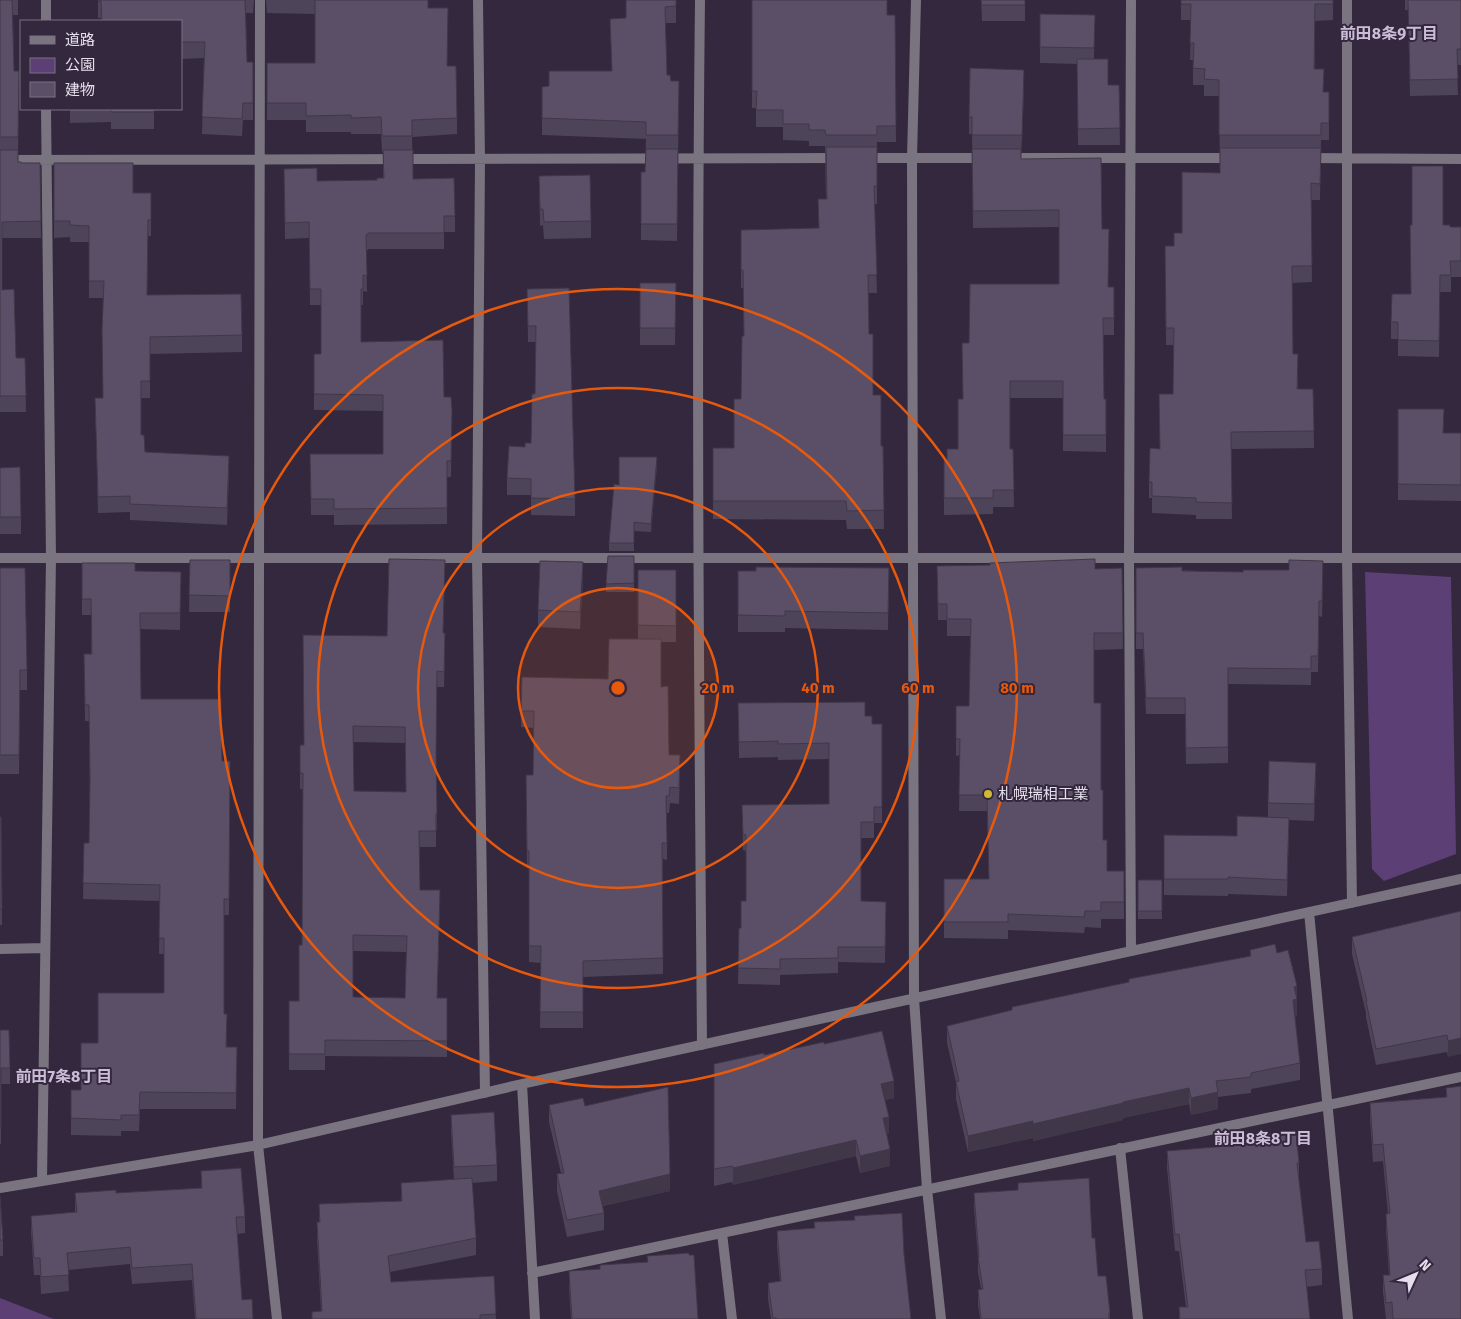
<svg xmlns="http://www.w3.org/2000/svg" width="1461" height="1319" font-family="'Fira Sans','Noto Sans JP',sans-serif">
<rect width="100%" height="100%" fill="#33283d"/>
<path fill="#5c3f75" d="M1365 572 1451 577 1456 854 1384 881 1372 869Z
M0 1298 54 1319H0Z"/>
<g fill="none" stroke-linecap="round" stroke-linejoin="round">
<path stroke="#79747f" stroke-width="10" d="M260 0 258 1145 277 1319
M478 0 480 159 477 558 485 1093
M700 0C696 348 699 696 702 1045
M916 0 912 158 914 998 927 1189 941 1319
M1347 0V558L1352 903
M46 21V0
M865 158H985
M1010 158H1233
M1307 158 1461 159
M0 160 838 158
M0 558H1461
M1309 912 1348 1319
M0 949 45 948
M1131 951 1129 558 1131 0
M522 1084 535 1319
M1120 1148 1138 1319
M42 1181 51 558 46 109
M0 1188 258 1145 522 1084 1461 879
M722 1233 732 1319
M532 1273 1461 1077"/>
</g>
<path fill="#4e4459" fill-rule="evenodd" d="M0 0H18V15H13L14 71H19L18 162 21 163H40L41 238H2V290L16 358H25L26 412H0Z
M98 0H254L253 13H246L247 62H253V120H243L242 136 202 134 204 58 181 59V21H101V18H98Z
M266 0H428V8L447 66 457 118V134L412 137 413 179 455 216V232H444V249H368V250H366L367 292 363 291V305H361V342L444 397 452 410 451 477H447V524L334 525V515H311L310 454H383V411L314 410V354H321V305H310L309 238 285 239 284 169 317 181 377 180 383 178V152H382L381 134H351V132H306V120H267V63H315V14L267 13Z
M676 0V23H665L667 75 671 81H679L677 241 641 240V172H645L646 139 542 135V87L549 86 612 71 610 19 626 18Z
M752 0 887 15H895L896 142H877V204H874L877 293H868L869 334 873 395 881 446H883L884 529H847L846 520 713 519V448H734L741 399 744 336 743 288H741V230L819 228 818 199H826L825 146H809V141L783 140V127H756V108H752Z
M981 0H1025V21H982Z
M1181 0H1333V20L1315 21V69L1329 108V140H1321L1320 200H1311L1312 282 1292 283 1293 354 1298 370V389H1313L1314 448 1231 449 1232 519H1196V515L1152 513V498H1149V482L1160 449 1173 394V345H1166L1165 246H1174L1220 173 1219 96H1204V85H1193V60H1190L1191 20H1181Z
M1405 0H1461V65H1457L1458 95 1410 96 1408 10H1405Z
M1040 14 1095 15 1094 59 1108 85H1119L1120 145H1078L1077 64 1040 63Z
M1024 86 1021 159 1102 229 1108 287H1114V335H1103L1104 399H1106V452L1063 451V398H1010V449H1013L1014 507H993V514L944 515V477L947 460 958 449 969 343 1059 284V227L973 228 972 134H969V117Z
M70 109H154V129H111V122L70 123Z
M54 163 133 193H151V236H148L147 295 242 335V352L150 354V398H141V435L145 452 229 472 227 525 130 520V512L98 513 95 398H103V298H89V242H70V237L54 238Z
M539 176 591 221V238L544 239 543 225 540 226Z
M1443 225 1450 227H1461V277H1451V292H1440L1439 357 1398 356V339H1391V322L1411 294Z
M640 283H676L675 345H640Z
M527 289 575 499V516L531 515V495H507V478L531 443 535 394 536 342H528Z
M1398 409 1444 433H1461V501L1398 500Z
M657 466 651 532 634 531V551H609V543L619 485Z
M0 468 21 517V534H0Z
M634 556V592H606V584Z
M190 560H230V612H189Z
M82 563 135 571 181 572 180 630 140 629 141 699 222 761H230L229 915H224V1014L227 1047H237L236 1109H140L139 1131H121V1136L71 1135V1090H81L98 1043 164 993V954H159L160 901 83 899 84 843H89L90 786 89 721H85L84 654H91V615H82Z
M937 566 1095 569 1122 568 1123 649 1094 650V703L1101 790 1103 840 1107 871H1124V919H1101V928L1085 927 1084 933 1008 930V939L944 938V879H989L987 811H959L960 755 956 756V706H969L970 636H947V620H938Z
M0 568 27 670V690H20L19 774H0Z
M889 568 888 630 785 628V632H738V571Z
M1136 568 1323 577 1322 617 1319 616 1318 672H1311V685L1228 684V763L1186 764 1185 714H1146L1143 649H1136Z
M638 570H676V642H661V687L669 755 680 771 679 804 670 803 669 813H667V860L663 859V974L583 977V1028H540L541 963 529 962V868H527L526 791 533 775V728L521 727V711L608 679 638 639Z
M583 579 580 629 538 627V610Z
M444 633 445 649 444 687H437L436 758 437 830H436V847H419L420 890 440 906 437 998H447V1057L325 1056V1070H289V1001H299L302 945 303 789H300V745H304L387 636ZM353 742 405 743 406 792 354 791ZM353 951 406 952 405 998 353 997Z
M738 703 865 716 872 724H882V823H874V838H861V901L886 902 885 963 838 962V973L780 975V985L738 984 739 928H741L746 901V851L743 850 742 805 829 804V759L778 760V757L739 758Z
M1316 780 1314 821 1289 820 1287 896 1228 894V896L1164 895V835L1237 836 1268 817V803Z
M0 817H1L2 925H0Z
M1138 880H1162V919H1138Z
M1461 911 1448 1057 1447 1052 1376 1065 1366 1017V1013L1352 954V937Z
M1250 950 1277 953 1297 986V1016H1295L1300 1063V1080L1251 1089V1093L1218 1097V1109L1191 1115 1189 1104 1123 1118V1120L1033 1141V1138L968 1152 956 1099V1082L947 1043V1026L1012 1011V1007L1129 982V979L1250 956Z
M0 1030 10 1068V1084H1V1144H0Z
M824 1044 894 1098 885 1100 889 1133 887 1134 890 1166 860 1173 856 1156 733 1185 732 1182 714 1186V1064Z
M1461 1086V1319H1386L1383 1292V1275H1389L1386 1230V1214H1388L1383 1161 1373 1162 1370 1119V1103L1446 1097V1088Z
M549 1105 585 1106 670 1191 603 1206 604 1213V1230L567 1237 557 1191V1174L561 1173 549 1122Z
M451 1115 497 1165V1181L472 1183 476 1238V1255L390 1272 391 1282 494 1276 496 1319H312L321 1311 317 1239V1222H319V1204L401 1201V1183L454 1180 451 1131Z
M1238 1137 1299 1163V1180L1306 1242 1322 1269V1285L1306 1287 1310 1319H1179V1307H1186L1179 1251H1175L1167 1168V1151L1238 1145Z
M201 1171 245 1217V1233L237 1234 242 1300 253 1319H195L192 1280 132 1284 130 1264 68 1270 69 1291 41 1294 40 1275H34L31 1232V1216L75 1212V1193H116L201 1188Z
M1018 1183 1092 1238 1098 1276 1110 1313V1319H980L978 1305V1290L981 1289 978 1272V1257L974 1208V1193L1018 1190Z
M0 1196 3 1240V1256H0Z
M814 1222 904 1254 911 1319H771L768 1299V1283L780 1281 777 1247V1231L814 1228Z
M569 1271 698 1319H571L569 1288Z"/>
<path fill="#403748" d="M1024 70V86L1022 151V135Z
M229 456V472L227 525V508Z
M657 457V466L651 532V524Z
M583 562V579L580 629V612Z
M680 755V771L679 804V788Z
M1316 763V780L1314 821V804Z
M1289 818V834L1287 896V880Z
M440 890V906L437 1014V998Z
M1297 986V1016L1293 1017 1294 987Z
M1461 1038V1054L1448 1057V1041Z
M894 1081V1098L881 1101V1084Z
M1189 1088V1104L1123 1118V1120L1033 1141V1124L1123 1102Z
M1218 1092V1109L1191 1115V1098Z
M889 1117V1133L883 1135V1118Z
M1033 1121V1138L968 1152V1136Z
M856 1140V1156L733 1185V1168Z
M890 1149V1166L860 1173V1156Z
M670 1174V1191L599 1207V1191Z"/>
<path fill="#5b4f67" stroke="#403748" fill-rule="evenodd" d="M0 0H12L14 71H19L18 137H0Z
M98 0H245L247 62H253V103H243L242 119 202 117 205 42H181V21H102L101 1H98Z
M315 0H428V8H448L447 66H456L457 118 412 120V136H382L381 117 351 118V115L306 116V103H267V63H315Z
M626 0H676V6L665 7 667 75H670L671 81H679L678 135H646V122L542 118V87L549 86V71H612L610 19 626 18Z
M752 0H887V15H895L896 126H877V135H826L825 130H809V124H783V110H756L757 91H752Z
M981 0H1025V5H982Z
M1181 0H1333V4H1315L1314 69H1324L1323 92H1329V123H1321V135H1219V80L1204 79 1205 69 1193 68 1194 43H1190L1191 4H1181Z
M1408 0H1461V49H1457L1458 79 1410 80Z
M1040 14 1095 15 1094 48 1040 47Z
M1077 59H1108V85H1119L1120 128 1078 129Z
M970 68 1024 70 1022 135H972V117H969Z
M111 109H154V112H111Z
M826 147H877V186H874L877 275H868L869 334H873V395H881V446H883L884 510 847 511 846 501H713V448H734V399H741L742 336H744L743 270H741V230L819 228 818 199H827Z
M1220 148H1321L1320 184 1311 183 1312 266H1292L1293 354H1298L1297 389H1313L1314 431 1231 432 1232 503 1196 502V498L1152 496V482H1149L1150 448 1160 449 1159 394H1173L1174 328H1166L1165 246H1174V233H1182V172L1220 173Z
M646 149H678L677 224H641V172H645Z
M972 149H1021V159L1101 158 1102 229H1109L1108 287H1114V318H1103L1104 399H1106V435H1063V381H1010V449H1013L1014 490H993V498H944V460H947V449H958V399H963L962 343H969L970 284H1059V210L973 211Z
M0 150H18V162H21V163H40L41 221 2 222V290L14 289 16 358H25L26 396H0Z
M383 150H413V179L454 178 455 216H444V233H368V234L366 235 367 276 363 275V289H361V342L443 340 444 397H451L452 410 451 461H447V508L334 509V499H311L310 454H383V395L314 394V354H321V289H310L309 222 285 223 284 169 317 168V181L377 180V178H384Z
M54 163H133V193H151V220H148L147 295 241 294 242 335 150 337V381H141V435H144L145 452 229 456 227 508 130 504V496L98 497 95 398H103L102 330 104 281H89V226L70 225V221H54Z
M1412 166H1443V225H1450V227H1461V261H1450L1451 275H1440L1439 341 1398 340V322H1391L1392 294H1411L1410 225H1412Z
M590 175 591 221 544 222 543 209H540L539 176Z
M640 283H676L675 328H640Z
M569 288 575 499 531 498V479L507 478 509 446 525 447V443H531L532 394H535L536 326H528L527 289Z
M1398 409H1444L1443 433H1461V485L1398 484Z
M619 457H657L651 524 634 522V543H609L614 484 619 485Z
M20 467 21 517H0V468Z
M608 556H634V583L606 584Z
M389 559 445 560 443 633H445L444 672 437 671 436 751 437 814H436V831H419L420 890H440L437 998H447V1041L325 1040V1054H289V1001H299V945H302L303 773H300V745H304L303 635 387 636ZM353 726 405 727 406 792 354 791ZM353 935 407 936 405 998 353 997Z
M1095 559V569L1122 568 1123 633H1094V703H1101V790H1103V840H1107V871H1124V902H1101V911H1085L1084 917 1008 914V922H944V879H989L987 795H959L960 739H956V706H969L971 619H947V604H938L937 566 990 565V563Z
M190 560H230V596L189 595Z
M1289 560 1323 561 1322 601H1319L1318 656H1311V669L1228 668V747L1186 748 1185 698H1146L1143 633H1136V568L1182 567V571L1243 572V570H1289Z
M540 561 583 562 580 612 538 610Z
M82 563H135V571L181 572 180 613H140L141 699H221L222 761H230L229 899H224V1014H227L226 1047H237L236 1093 140 1092 139 1115H121V1120L71 1118V1090H81V1043H98V993H164V938H159L160 885 83 883 84 843H89L90 780 89 705H85L84 654H92L91 599H82Z
M756 567 889 568 888 613 785 611V616L738 615V571H756Z
M0 568H25L27 670H20L19 755H0Z
M638 570H676V626L638 625Z
M609 639H661V687L668 686 669 755H680L679 788 670 787 669 796H666L667 843H662L663 958 583 961V1012H540L541 946H529V851H527L526 775H533L534 711H521L522 677 608 679Z
M865 702V716H872V724H882V807H874V822H861V901L886 902 885 947H838V958L780 959V969L738 968 739 928H741V901H746V835L743 834 742 805 829 804V743L778 744V741L739 742 738 703Z
M1269 761 1316 763 1314 804 1268 803Z
M1237 816 1289 818 1287 880 1228 877V879H1164V835L1237 836Z
M0 817H1L2 909H0Z
M1138 880H1162V911H1138Z
M1461 911V1038L1448 1041 1447 1035 1376 1049 1366 1001H1367L1352 937Z
M1275 944 1277 953 1288 950 1297 986 1294 987 1297 999 1293 1000 1300 1063 1251 1073V1077L1216 1081 1218 1092 1191 1098 1189 1088 1123 1102V1103L1033 1124V1121L968 1136 956 1082 959 1081 947 1026 1012 1010V1007L1129 982V979L1251 956 1250 950Z
M0 1030H9L10 1068H1V1128H0Z
M882 1031 894 1081 881 1084 889 1117 883 1118 890 1149 860 1156 856 1140 733 1168 732 1166 714 1169V1064L764 1053V1055L824 1042V1044Z
M1461 1086V1319H1393L1392 1302 1386 1303 1383 1275H1390L1386 1214 1390 1213 1383 1144 1373 1145 1370 1103 1447 1097 1446 1088Z
M668 1087 670 1174 599 1191 604 1213 567 1220 557 1174 564 1173 549 1105 583 1098 585 1106Z
M494 1112 497 1165 454 1167 451 1115Z
M1296 1131 1299 1163H1297L1306 1242 1319 1241 1322 1269 1305 1270 1310 1319H1180L1179 1307H1188L1179 1234 1175 1235 1167 1151 1239 1145 1238 1137Z
M241 1168 245 1217H236L242 1300 252 1299 253 1319H196L192 1264 132 1268 130 1247 67 1253 69 1275 41 1277 40 1258H34L31 1216 77 1212 75 1193 116 1190V1193L202 1188 201 1171Z
M472 1178 476 1238 388 1256 391 1282 494 1276 496 1314 480 1315V1319H312V1312L322 1311 317 1222H320L319 1204 402 1201 401 1183Z
M1089 1178 1092 1238H1095L1098 1276H1106L1110 1313H1109V1319H981L978 1290 983 1289 978 1257H979L974 1193 1018 1190V1183Z
M0 1196 3 1240H0Z
M902 1213 904 1254 911 1319H776V1318H773L768 1283 781 1281 777 1231 815 1228 814 1222 855 1220 854 1216Z
M689 1253V1255H694L698 1319H572L569 1271 600 1269V1265L648 1262 647 1256Z"/>
<circle cx="618" cy="688" r="100" fill="#e8590c" fill-opacity=".12"/>
<g fill="none" stroke="#e8590c" stroke-width="2.5">
<circle cx="618" cy="688" r="100"/>
<circle cx="618" cy="688" r="200"/>
<circle cx="618" cy="688" r="300"/>
<circle cx="618" cy="688" r="399"/>
</g>
<circle fill="#d1b736" stroke="#33283d" stroke-width="2" cx="988" cy="794" r="5"/>
<g text-anchor="middle" stroke-width="4" stroke-linejoin="round" paint-order="stroke">
<g font-size="15" fill="#e5deec" stroke="#33283d" text-anchor="start">
<text x="998" y="799">札幌瑞相工業</text>
</g>
<g font-size="16" font-weight="bold" fill="#cbbdd8" stroke="#33283d">
<text x="1389" y="39">前田8条9丁目</text>
<text x="64" y="1082">前田7条8丁目</text>
<text x="1263" y="1144">前田8条8丁目</text>
</g>
</g>
<circle cx="618" cy="688" r="8" fill="#e8590c" stroke="#33283d" stroke-width="2.5"/>
<g font-size="15" text-anchor="middle" font-weight="bold" fill="#e8590c" stroke="#33283d" stroke-width="4" stroke-linejoin="round" paint-order="stroke">
<text x="718" y="693">20 m</text>
<text x="818" y="693">40 m</text>
<text x="918" y="693">60 m</text>
<text x="1017" y="693">80 m</text>
</g>
<rect x="20" y="20" width="162" height="90" fill="#33283d" stroke="#7a7183"/>
<rect x="30" y="36" width="25" height="8" fill="#79747f" stroke="#7a7183"/>
<text x="65" y="45" font-size="15" fill="#e5deec">道路</text>
<rect x="30" y="58" width="25" height="15" fill="#5c3f75" stroke="#7a7183"/>
<text x="65" y="70" font-size="15" fill="#e5deec">公園</text>
<rect x="30" y="82" width="25" height="15" fill="#5b4f67" stroke="#7a7183"/>
<text x="65" y="95" font-size="15" fill="#e5deec">建物</text>
<g transform="translate(1416 1274) rotate(46)" stroke="#33283d" stroke-width="4" paint-order="stroke">
<path d="M0-4L9 19L0 12L-9 19Z" fill="#e5deec"/>
<text y="-8" font-size="14" font-weight="bold" text-anchor="middle" fill="#e5deec">N</text>
</g>
</svg>
